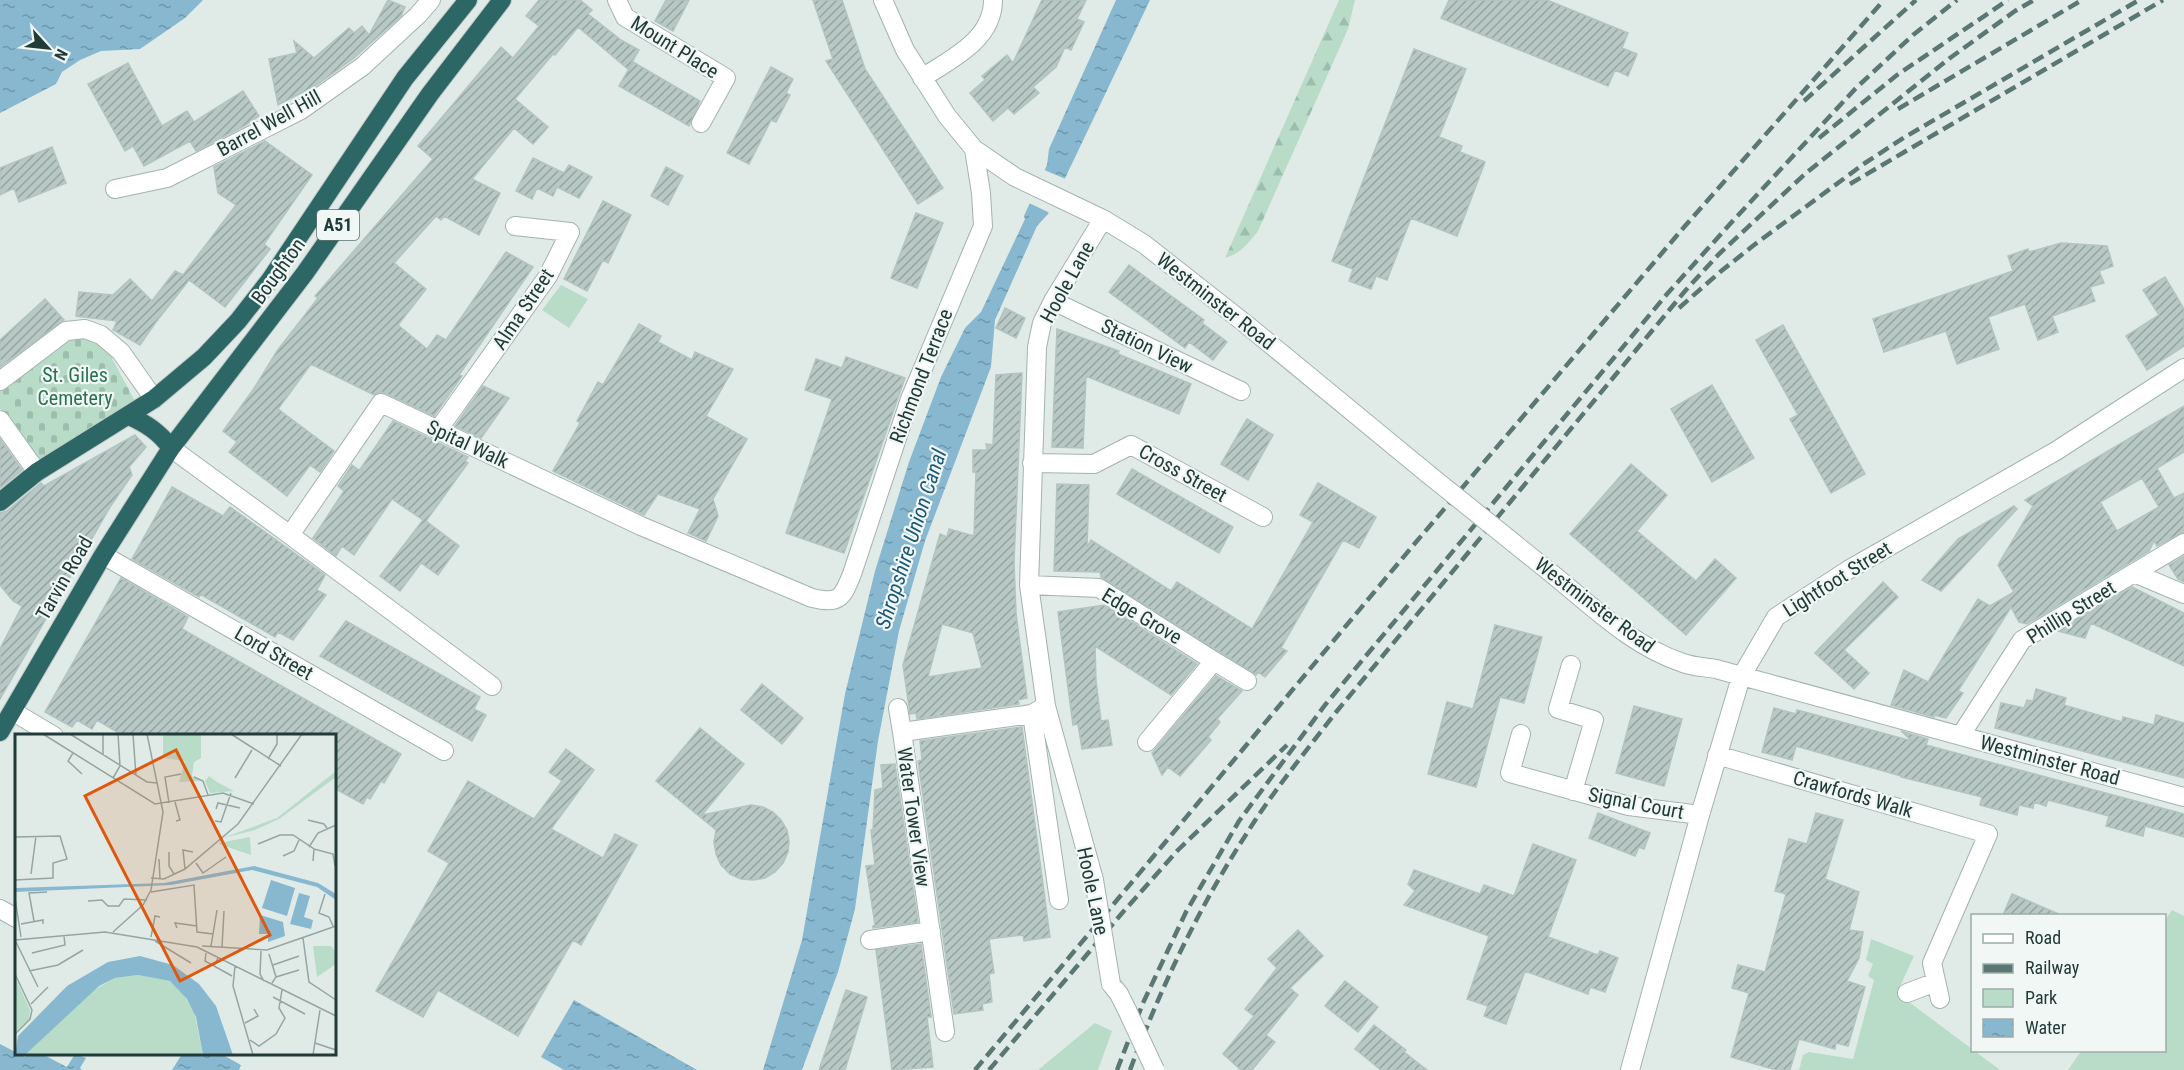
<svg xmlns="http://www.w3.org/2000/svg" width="2184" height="1070" font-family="'Roboto Condensed',sans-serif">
<defs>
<pattern id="forest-firs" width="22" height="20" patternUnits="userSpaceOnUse" patternTransform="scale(1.5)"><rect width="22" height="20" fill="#b8dcc8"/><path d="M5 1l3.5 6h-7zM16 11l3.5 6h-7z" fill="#9ebead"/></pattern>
<pattern id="cemetery-stones" width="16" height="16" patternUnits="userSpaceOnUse" patternTransform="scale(1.5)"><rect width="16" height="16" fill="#b8dcc8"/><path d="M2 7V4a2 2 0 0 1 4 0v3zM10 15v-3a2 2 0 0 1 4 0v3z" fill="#9ebead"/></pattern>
<pattern id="water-ripples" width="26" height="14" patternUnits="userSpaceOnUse" patternTransform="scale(1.5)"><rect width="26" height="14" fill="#87b8d0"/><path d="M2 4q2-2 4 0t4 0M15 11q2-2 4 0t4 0" fill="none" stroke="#6e97aa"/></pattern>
<pattern id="building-hatch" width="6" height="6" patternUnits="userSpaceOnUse" patternTransform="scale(1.5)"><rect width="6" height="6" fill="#b8c8c4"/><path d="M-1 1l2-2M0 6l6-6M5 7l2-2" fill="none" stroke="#95a4a0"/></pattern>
</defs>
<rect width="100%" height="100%" fill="#e0ebe8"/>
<path fill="#b8dcc8" d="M561 285 588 299 569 328 542 310Z
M2172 910 2184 916V1070H2068L2081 1051 2164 1050 2165 921Z
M1871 939 1914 956 1897 993 2000 1070H1799L1803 1055 1809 1052 1853 1059 1874 980 1868 976 1873 964 1866 960Z
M1095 1023 1112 1031 1098 1070H1038Z"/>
<path fill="url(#forest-firs)" d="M1339 0H1355L1348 29 1258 231C1248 244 1241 253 1225 258Z"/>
<path fill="url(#cemetery-stones)" d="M84 336 107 349 136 403 38 460 0 408V389L61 341Z"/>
<path fill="url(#water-ripples)" d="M0 0H203L185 18 140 49 101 51 80 60 62 72 56 84 0 113Z
M1116 0H1150L1048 214 1037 226 995 320 991 367 925 541 899 631 878 741 855 909 838 972 802 1070H763L802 940 845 694 875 571 909 462 941 377 965 328 981 312 1025 219 1024 216 1047 165 1049 149Z
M574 1000 697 1070H564L541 1057Z
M0 1044 25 1057 27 1054H42L67 1067 75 1054 86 1058 80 1068 82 1070H0Z
M182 1054H221L241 1065 239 1070H172Z"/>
<path fill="#e0ebe8" d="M1042 169 1068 180 1052 214 1027 202Z"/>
<path fill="url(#building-hatch)" stroke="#b2c4c0" stroke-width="1.5" fill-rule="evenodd" d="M388 0 405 7 401 16 354 58 315 86 278 105 269 59 297 53 294 41 314 58 349 28 354 33 362 26 369 35Z
M539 0H580L592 10 588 14 621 40 639 50 628 69 578 27 555 55 553 54 515 99 548 127 533 144 514 128 472 179 500 193 479 235 444 216 441 220 436 216 394 263 426 289 398 325 427 349 437 335 446 340 506 252 533 267 459 375 462 376 434 416 385 393 380 392 374 395 311 364 278 409 334 451 320 472 310 465 287 496 229 452 237 442 223 431 253 390 277 351 318 298 315 296 433 159 418 146 501 47 513 58 539 26 526 16Z
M666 0H689L673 31 655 21Z
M813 0H842L865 69 943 188 918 204 826 61 833 59Z
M1042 0H1086L1077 19 1084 22 1071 50 1065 47 1056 67 1033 87 1039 93 1014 114 1008 108 993 121 970 93 985 80 982 76 1007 55 1013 63Z
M1449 0H1547L1628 33 1622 48 1637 54 1628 76 1615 70 1608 86 1441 18Z
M1414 49 1466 69 1439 137 1462 146 1460 152 1485 162 1457 236 1411 218 1387 280 1376 276 1371 289 1349 281 1353 269 1332 261Z
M633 62 700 101 689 126 619 86Z
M128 63 162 126 187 111 194 122 243 91 259 116 244 126 196 151 190 141 144 166 133 146 125 151 88 84Z
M771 67 793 79 786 93 790 95 776 122 771 120 749 164 727 153Z
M265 141 312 175 264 244 270 249 225 307 189 280 156 322 140 345 113 330 117 321 76 316 79 292 113 295 130 279 152 301 175 271 183 275 236 205 218 193 214 167Z
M52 147 66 183 19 202 14 188 0 195V168Z
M533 158 564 173 569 165 592 177 579 198 557 187 553 196 537 188 532 199 516 191Z
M666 167 683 176 668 205 651 196Z
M603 201 631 215 608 263 603 260 587 291 564 279Z
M916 213 943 223 917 288 891 278Z
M2061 243 2107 246 2113 266 2099 271 2104 283 2090 287 2095 301 2052 316 2058 332 2038 340 2025 304 1988 317 1999 349 1957 364 1946 331 1884 352 1873 319 2013 271 2008 256 2028 249 2029 252Z
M1129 265 1204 320 1202 323 1227 342 1213 360 1189 342 1185 348 1109 292Z
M2165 277 2184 309V346L2147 370 2126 336 2159 315 2143 290Z
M45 299 64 320 0 367V340Z
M1005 308 1025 318 1016 338 996 328Z
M639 324 661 336 658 342 692 360 695 352 733 369 706 416 747 439 713 499 718 516 706 541 688 533 700 509 658 494 644 515 553 471 580 423 577 421 598 382 603 385Z
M1783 325 1865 474 1831 493 1790 419 1798 415 1756 340Z
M1057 329 1119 351 1118 354 1191 384 1179 414 1086 376 1083 448 1052 447Z
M846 357 905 378 844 553 786 533 832 399 805 390 816 359 842 368Z
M1022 373 1014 562 1016 613 1027 698 1018 700 1019 704 917 719 916 713 910 714 903 665 940 534 947 537 949 529 974 536 976 472H973V450H987L986 444 993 445 996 375ZM942 624 973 633 982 668 928 677Z
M1712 385 1754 458 1712 482 1671 409Z
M483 386 509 398 481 438 455 426Z
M2184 406V452L2157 468 2174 498 2184 493V532L2157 546 2154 541 2149 551 2027 624 2019 622 2011 607 1958 691 1963 693 1946 718 1934 715V717L1891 705 1904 670 1928 682 1978 599 1990 606 2014 592 1998 565 2033 506 2025 500ZM2142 478 2159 507 2117 531 2100 502Z
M1247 419 1273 435 1248 480 1221 464Z
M393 421 468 457 465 461 468 463 426 521 459 546 438 575 421 563 400 591 380 576 423 520 392 499 354 555 342 546 336 556 313 538 344 491 338 486 352 465 359 470 361 468Z
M135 435 146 447 129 467 132 475 110 507 0 699V649L22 606 13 601 0 585V513L7 511 41 483 44 486Z
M0 439 22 470 0 488Z
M1631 464 1667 495 1637 531 1696 581 1715 559 1736 578 1686 635 1570 534Z
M1132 469 1233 527 1219 553 1117 494Z
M1318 483 1376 517 1359 548 1343 540 1281 648 1287 651 1265 677 1258 672 1256 675 1101 577 1100 572 1054 571 1057 484 1089 485 1087 547 1091 540 1171 591 1177 582 1252 629 1313 522 1300 515Z
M172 487 223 516 230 507 325 575 317 590 326 595 293 640 278 632 275 637 200 594 199 597 132 559Z
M2014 506 2017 509 1941 591 1922 580 1958 539Z
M2184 556V582L2178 579 2169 565Z
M121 578 188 617 182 629 401 754 384 783 381 781 370 799 367 797 363 804 334 788V735H122L97 720 92 729 77 720 72 727 45 712Z
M1883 582 1898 597 1844 650 1869 673 1854 689 1815 653Z
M2132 587 2184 613V666L2091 623 2085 638 2058 631Z
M1105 605 1197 664 1171 695 1095 646 1096 681 1101 721 1108 720 1112 745 1082 749 1078 724 1073 725 1058 612Z
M346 621 480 697 474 709 486 715 472 741 320 656Z
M1495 625 1542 637 1524 703 1500 697 1476 787 1428 774 1447 702 1473 709Z
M1216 676 1242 691 1217 719 1220 722 1208 737 1211 740 1180 776 1168 767 1162 775 1152 753Z
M762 684 803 718 782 744 741 710Z
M2036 689 2066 698 2064 705 2122 722 2123 717 2154 725 2156 715 2184 723V778L1995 728 2001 703 2024 708 2027 700 2033 701Z
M1634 706 1682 719 1664 786 1616 773Z
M1774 708 1796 714 1797 710 1912 741 1901 731 1928 739 1926 745 2184 814V837L2145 826 2143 836 2106 826 2109 816 2048 800 2046 806 2034 802 2033 808 2019 805 2017 815 1980 805 1982 797 1901 777V776L1796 746 1792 760 1762 752Z
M1022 727 1050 937 1024 941 1023 935 989 939 994 973 989 974 992 1002 982 1004 983 1010 954 1014 918 761 922 760 920 741Z
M700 728 744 764 702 815 751 805 763 807 773 812 781 820 787 830 789 841 788 852 783 863 775 872 765 878 753 880 741 879 730 874 721 865 716 854 714 842 716 830 656 781Z
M566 749 594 770 551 829 603 858 615 834 637 845 581 945 573 940 518 1036 438 990 423 1017 376 991 449 863 428 851 468 781 534 819 562 781 549 772Z
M895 764 918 922 873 928V926L875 925 866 866 875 865 871 830H873L875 790 883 788 881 765Z
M1598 813 1650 833 1644 849 1639 847 1635 856 1589 838Z
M1816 813 1843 820 1825 879 1859 892 1849 930 1863 932 1859 958 1847 981 1865 987 1848 1046 1836 1043 1835 1049 1799 1039 1790 1070H1776L1731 1057 1749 993 1732 988 1738 965 1765 972 1786 894 1775 891 1789 839 1807 844Z
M1533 844 1576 860 1548 937 1598 955 1600 951 1618 958 1605 992 1590 987 1588 994 1525 971 1506 1024 1484 1016 1488 1006 1467 999 1489 936 1404 905 1415 891 1408 884 1414 870 1480 894 1484 885 1514 896Z
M2012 894 2061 915H2003Z
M1298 930 1323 956 1290 988 1298 995 1266 1035 1275 1042 1252 1070H1241L1223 1054 1254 1016 1245 1009 1277 968 1268 959Z
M921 944 931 1017H927L933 1067 892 1070 876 950Z
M1345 981 1378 1007 1358 1032 1325 1006Z
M846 990 867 997 845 1070H819Z
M1374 1025 1406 1050 1404 1052 1427 1070H1381L1355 1049Z"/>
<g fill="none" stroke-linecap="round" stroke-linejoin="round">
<g stroke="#a3b3b0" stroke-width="20">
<path id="minor" d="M617 0 625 17 726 78 701 123
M883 0 905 50 947 116 974 149 1015 177 1103 219 1144 244 1247 325 1428 474
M922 78C951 59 993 40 993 0
M115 189 167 178 301 110 363 66 418 15 431 0
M1053 301 1241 391
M0 381 66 331 85 329 101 335 121 352 154 399
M0 420 37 472
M438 430 548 276 570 232 515 226
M171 448 290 535 381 403 641 526 812 598C839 604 842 599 852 574L910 399 983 226 981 193 974 149
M1032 463 1094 464 1131 445 1263 517
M290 535 492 686
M103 555 444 751
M2134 573 2184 594
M1556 577C1595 609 1634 647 1683 663 1694 667 1705 667 1716 669L2184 797
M1029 585 1099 588 1214 661 1147 742
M1214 661 1247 681
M1571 665 1558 709 1594 720 1573 791
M898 708 902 732
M1042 708 1032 714 1059 900
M12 711 54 736
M1521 734 1510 773 1629 806 1700 815
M1961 735 2022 640 2184 543
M1717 755 1988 834 1932 963 1940 999
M1094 880 1046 706 1029 585 1037 347 1042 323 1053 301 1103 219
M0 909 16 918
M870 940 931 931
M1111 984 1119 994 1127 1010
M1907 993 1936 982
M945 1032 902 732 1032 714
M1630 1070 1700 815 1741 677 1776 617 1848 570 2056 451 2184 368"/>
</g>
<g stroke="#c1c8c7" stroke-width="20">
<path id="highway" d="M129 416C147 424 159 432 171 448
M0 502 37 472 154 399 204 357 238 321 270 280 405 78 468 0
M0 732 103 555 171 448 305 273 430 94 502 0"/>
</g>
<use href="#minor" stroke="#fff" stroke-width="18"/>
<use href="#highway" stroke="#2d6765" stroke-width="18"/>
<path stroke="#5b7774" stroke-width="4.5" stroke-dasharray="12 6" stroke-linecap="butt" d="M1804 101 1916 0
M1898 109 2082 0
M1819 138 1897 75 2008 0
M1850 184 2163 0
M1679 308 1720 272 1754 245 1865 163 1905 137 2139 0
M975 1070 1411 548 1685 226 1884 0
M989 1070 1123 912 1178 850 1287 745
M1117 1070 1143 1003 1186 912 1239 821 1325 705 1667 294 1730 224 1856 88 1913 35 1957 0
M1130 1070C1161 987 1199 907 1247 833 1274 790 1306 751 1337 711L1685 291 1719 254 1806 173 1950 58 2015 11 2034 0"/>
<g stroke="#a3b3b0" stroke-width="20" stroke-linecap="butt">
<path id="minor-bridge" d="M1428 474 1556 577
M1094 880 1111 984
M1127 1010 1155 1070"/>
</g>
<use href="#minor-bridge" stroke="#fff" stroke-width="18"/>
</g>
<g text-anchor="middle" stroke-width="4.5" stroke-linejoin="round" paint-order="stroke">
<rect fill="#f0f7f5" stroke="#5f7371" stroke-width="1.5" x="317" y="210" width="42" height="30" rx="4.5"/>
<g font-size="18" font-weight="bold" fill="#213b38">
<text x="338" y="231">A51</text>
</g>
<g font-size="20" fill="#213b38" stroke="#f0f7f5">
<text transform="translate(675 47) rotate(32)" y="7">Mount Place</text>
<text transform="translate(269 123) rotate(-29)" y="7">Barrel Well Hill</text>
<text transform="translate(278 271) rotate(-54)" y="7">Boughton</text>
<text transform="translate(1067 282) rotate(-61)" y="7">Hoole Lane</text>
<text transform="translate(1216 301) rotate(38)" y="7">Westminster Road</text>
<text transform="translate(523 309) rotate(-56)" y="7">Alma Street</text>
<text transform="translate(1147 346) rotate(26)" y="7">Station View</text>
<text transform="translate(921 376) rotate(-69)" y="7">Richmond Terrace</text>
<text transform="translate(468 444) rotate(25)" y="7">Spital Walk</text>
<text transform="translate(1183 473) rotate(29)" y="7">Cross Street</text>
<text transform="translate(64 578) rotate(-60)" y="7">Tarvin Road</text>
<text transform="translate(1837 579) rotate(-32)" y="7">Lightfoot Street</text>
<text transform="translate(1595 605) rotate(37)" y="7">Westminster Road</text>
<text transform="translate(2071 612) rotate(-32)" y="7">Phillip Street</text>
<text transform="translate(1142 616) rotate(31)" y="7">Edge Grove</text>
<text transform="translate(274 653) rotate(30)" y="7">Lord Street</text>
<text transform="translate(2050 760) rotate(15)" y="7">Westminster Road</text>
<text transform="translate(1853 794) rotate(16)" y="7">Crawfords Walk</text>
<text transform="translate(1636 803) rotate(11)" y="7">Signal Court</text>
<text transform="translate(914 817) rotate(82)" y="7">Water Tower View</text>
<text transform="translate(1093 891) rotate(78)" y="7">Hoole Lane</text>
</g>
<g font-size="20" fill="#2b7153" stroke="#f0f7f5">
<text x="75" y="382">St. Giles<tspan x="75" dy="23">Cemetery</tspan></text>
</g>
<g font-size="21" font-style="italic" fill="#1b5776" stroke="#f0f7f5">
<text transform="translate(911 539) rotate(-72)" y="7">Shropshire Union Canal</text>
</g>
</g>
<g transform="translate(15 734)">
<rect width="321" height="321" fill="#e0ebe8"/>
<path d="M148 0H186V24L179 28 177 42 185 47 164 48 170 27 148 24ZM194 42 202 48 219 57 195 59 190 47ZM235 103 236 121 204 110V109ZM298 212H316L321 218V230L302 243ZM123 241 155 247 168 260 179 277 188 321H10L77 257 100 244ZM0 243 15 276 14 285 0 298Z" fill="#b8dcc8"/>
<path d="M321 37V43L264 85 240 96 208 104 262 84Z" fill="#b8dcc8"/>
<path d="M239 132 303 149 321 160V166L302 153 237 136 156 151 0 158V154L149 149ZM256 146 280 154 272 182 247 174ZM284 159 295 162 289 183 298 186 296 195 275 190ZM245 181 268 188 270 202 253 208V200H244ZM125 222 158 231 184 250 201 272 218 321H188L181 283 172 265 155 247 123 241 100 244 84 252 10 321H0L3 302 52 252 93 228Z" fill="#87b8d0"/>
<path fill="none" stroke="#94a5a2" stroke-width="1.5" d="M28 0 140 70 208 59 239 70M55 0 132 48 142 49M88 0V21M118 0 121 42M216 0 266 32M58 19 53 27 67 40M253 25 262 10V0M179 43 188 47 193 61M98 44 105 32 103 0M220 44 237 16M160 68 165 86 161 87M154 69 150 43 166 40M201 75 203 69 225 74M293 86 309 90 312 94M200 87 206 88 216 59M0 103 45 102 52 125 38 129V144L0 146M243 110 265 101H278L299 115 298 127M294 113 303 99 321 91M299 115 318 120 320 132M154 118V132L159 140M268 122 279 117 284 106M144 125 145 145M181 129 188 139 211 123M170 135 168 116 178 118M16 140 21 102M136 144 149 145 170 135 223 90 287 0M136 158 179 151 182 198 198 200 196 212M310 160 304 179 314 183 318 192M0 164 6 203M73 167 87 166 93 172H104L109 165 132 166M19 187 14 159 32 158M6 190 28 186V190M162 194 160 189 182 192M98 198 128 171 136 156 148 78 132 0M198 200 202 176M136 203 140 182 145 183M288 204 294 248 321 266M0 206 90 198 182 213 321 282M140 207 176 229M1 208 23 253M187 212 252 216 321 192M207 213 209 177M246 217 245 240 249 247M17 219 50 211 49 202M191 219 190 227 199 232 203 224M254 220 261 243 257 249M258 231 284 222M199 232 217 242M220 232 218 252 238 321M14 237 43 231 68 216M0 240 17 276 15 285 0 300M261 243 284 236M258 263 290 280M16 270 33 253M230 289 243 282 239 275M235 306 244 312 261 300 270 284 264 274 267 256M300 309 321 316M298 321 305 276"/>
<path fill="#de580e" fill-opacity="0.15" stroke="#de580e" stroke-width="3" d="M161 16 255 201 165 247 70 62Z"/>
<rect width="321" height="321" fill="none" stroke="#213b38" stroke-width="3"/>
</g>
<rect x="1971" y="914" width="195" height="138" fill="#f0f7f5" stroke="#9daca9" stroke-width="1.5"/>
<rect x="1983" y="934" width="30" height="9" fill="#ffffff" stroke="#9daca9" stroke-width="1.5"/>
<text x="2025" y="944" font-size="18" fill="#213b38">Road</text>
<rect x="1983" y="964" width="30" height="9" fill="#5b7774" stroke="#9daca9" stroke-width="1.5"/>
<text x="2025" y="974" font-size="18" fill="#213b38">Railway</text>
<rect x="1983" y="989" width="30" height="18" fill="#b8dcc8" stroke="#9daca9" stroke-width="1.5"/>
<text x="2025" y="1004" font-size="18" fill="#213b38">Park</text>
<rect x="1983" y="1019" width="30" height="18" fill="url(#water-ripples)" stroke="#9daca9" stroke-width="1.5"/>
<text x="2025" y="1034" font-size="18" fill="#213b38">Water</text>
<g transform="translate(48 48) rotate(117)" stroke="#f0f7f5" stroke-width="4.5" paint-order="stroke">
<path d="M0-4.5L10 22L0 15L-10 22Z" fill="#213b38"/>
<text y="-9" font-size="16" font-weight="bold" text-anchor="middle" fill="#213b38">N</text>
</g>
</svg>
